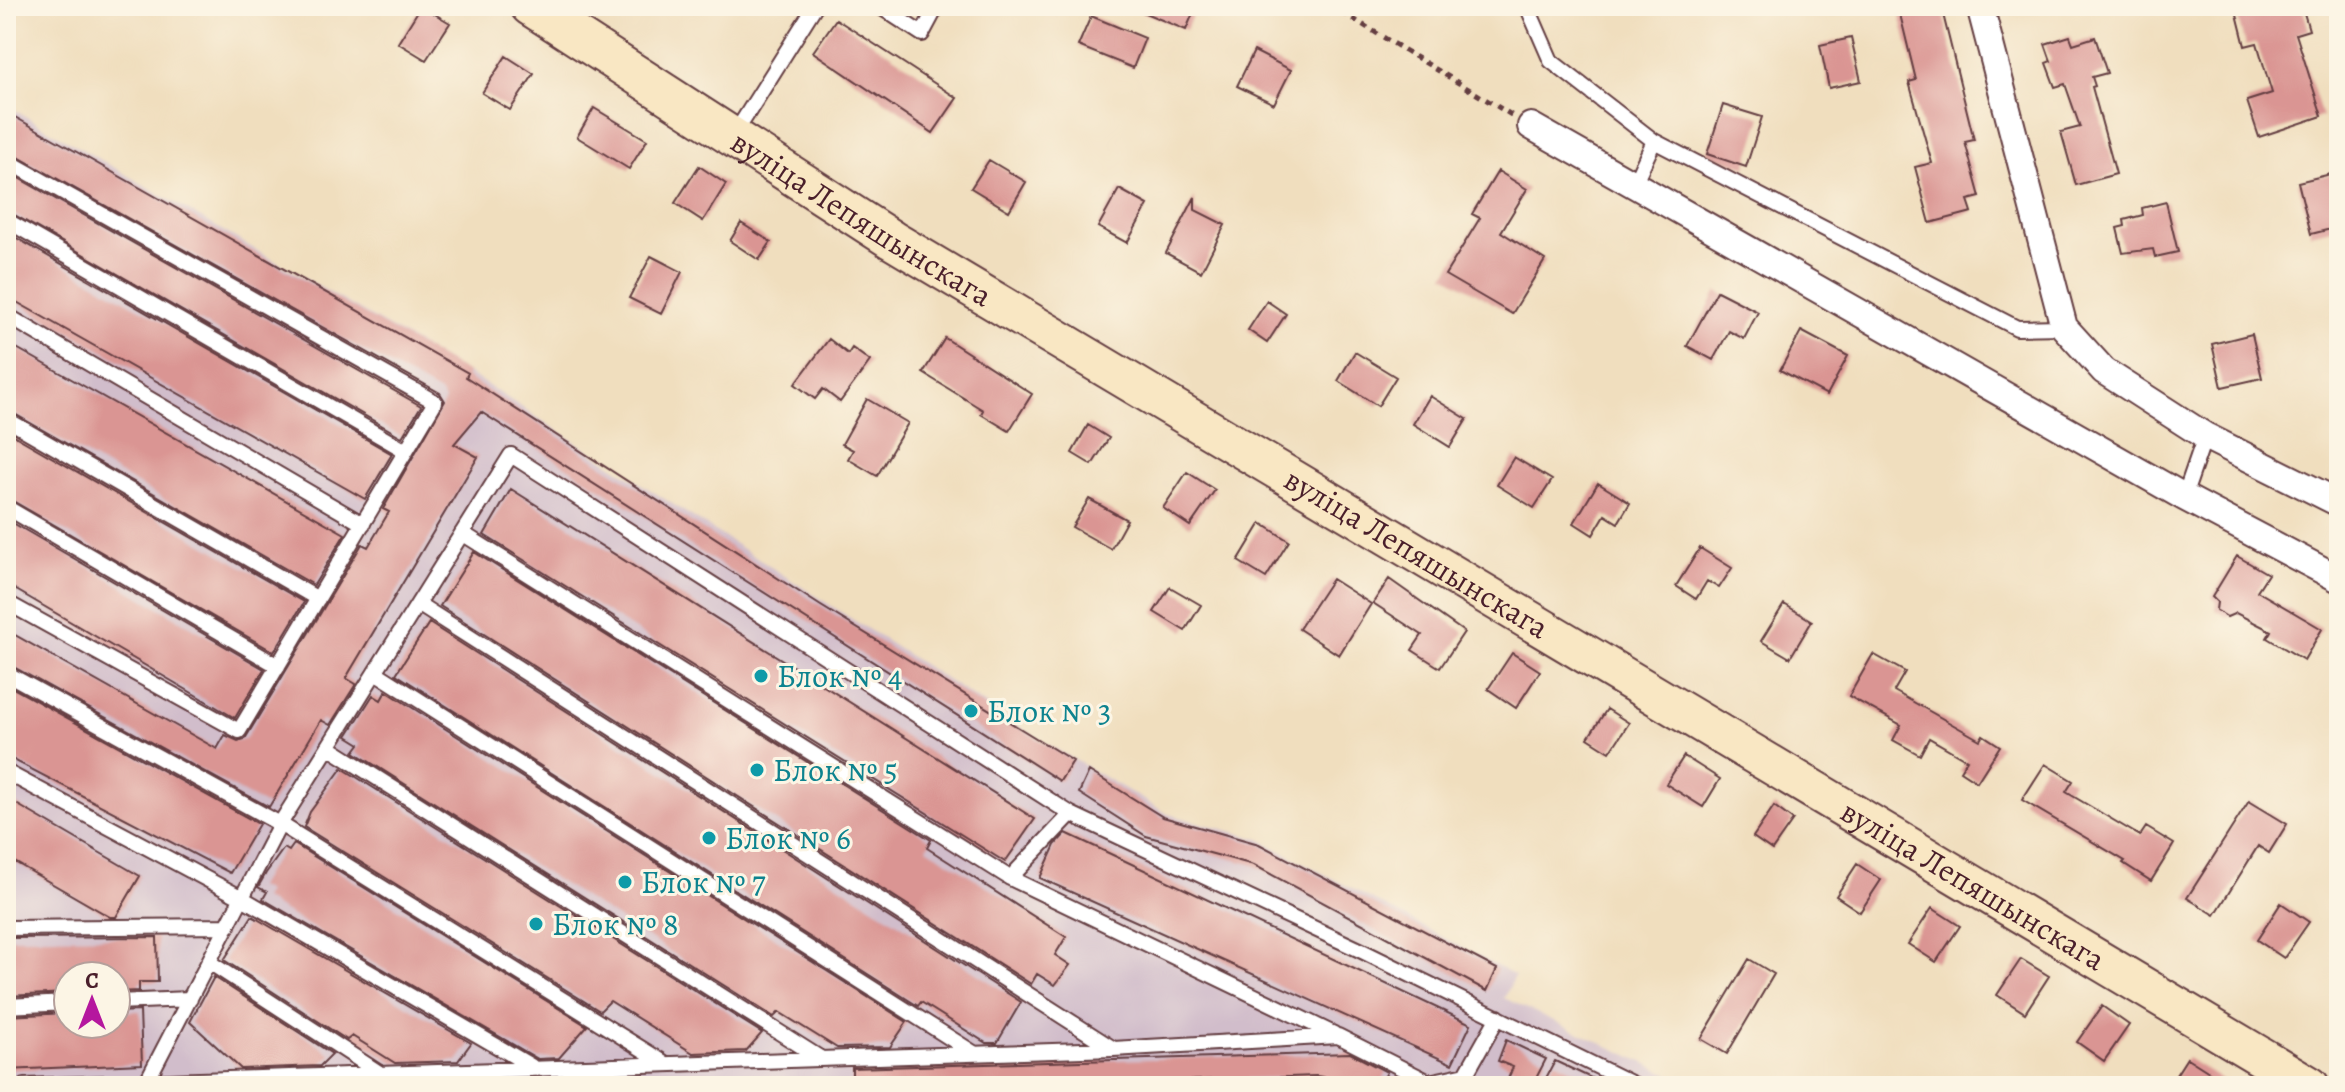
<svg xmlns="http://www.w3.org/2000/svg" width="2345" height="1092" font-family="Alegreya,serif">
<rect width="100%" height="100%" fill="#fcf5e5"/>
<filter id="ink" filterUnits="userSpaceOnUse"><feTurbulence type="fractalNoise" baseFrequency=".0125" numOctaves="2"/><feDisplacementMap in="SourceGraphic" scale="16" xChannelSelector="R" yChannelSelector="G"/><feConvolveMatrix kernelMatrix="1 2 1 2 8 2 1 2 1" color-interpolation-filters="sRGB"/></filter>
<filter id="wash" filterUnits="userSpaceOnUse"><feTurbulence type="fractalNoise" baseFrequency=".006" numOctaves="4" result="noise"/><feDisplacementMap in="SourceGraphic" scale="32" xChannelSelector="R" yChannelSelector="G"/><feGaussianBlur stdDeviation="1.8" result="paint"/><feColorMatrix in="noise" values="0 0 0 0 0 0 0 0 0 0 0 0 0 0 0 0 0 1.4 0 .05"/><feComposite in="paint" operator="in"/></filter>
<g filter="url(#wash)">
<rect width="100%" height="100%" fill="#f0debe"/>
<path fill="#d1bdcb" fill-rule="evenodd" d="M6 105 468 373 1039 739 1168 814 1259 839 1515 976 1504 998 1695 1086H1552L1541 1080 1537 1086H1351L1312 1079 1123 1086H6ZM68 976H116V1024H68Z"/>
<g id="blocks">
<path fill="#da9593" d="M421 6 450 23 426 60 398 43Z
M1128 6H1196L1186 30Z
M1898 6H1941L1974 140 1965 142 1980 197 1968 200 1972 212 1930 223 1915 167 1932 163 1909 82 1916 80Z
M2235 6H2302L2309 30 2296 34 2322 116 2259 137 2247 101 2272 93 2257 43 2245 46Z
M1091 16 1145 38 1133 68 1078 46Z
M836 19 957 98 933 133 813 52Z
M2070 36 2073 44 2095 37 2107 73 2092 77 2095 86 2092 87 2116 174 2076 185 2061 132 2080 127 2065 84 2055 87 2046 63 2051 61 2045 44Z
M1851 38 1861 81 1829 88 1820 45Z
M1254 51 1291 70 1274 104 1237 86Z
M506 56 534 74 510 110 482 93Z
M1723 105 1762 117 1746 167 1707 154Z
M594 108 647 140 629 169 577 137Z
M6 112 468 373 466 377 821 606 1073 761 1060 781 481 412 454 444 478 457 346 678 356 684 330 725 321 720 269 807 6 663V630L217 749 225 735 238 741 245 739 362 544 368 547 389 512 383 509 445 401 440 393 6 150Z
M989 160 1026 182 1009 211 971 188Z
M699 166 726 184 703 221 675 203Z
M6 171 421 406 402 437 6 210Z
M1498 171 1527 189 1501 232 1545 260 1512 314 1445 275 1480 218 1472 214Z
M2339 172V227L2311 234 2298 182Z
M1119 189 1148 205 1127 243 1098 227Z
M1195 197V210L1225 225 1201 272 1166 253Z
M2166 202 2178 252 2155 257 2153 249 2123 253 2117 228 2125 226 2124 220 2143 215 2142 208Z
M741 223 771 242 759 260 730 241Z
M6 232 392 454 365 499 6 296Z
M651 256 682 272 661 314 629 298Z
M1717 291 1758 312 1744 339 1729 331 1713 360 1687 346Z
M1267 301 1286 314 1267 343 1248 330Z
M1801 331 1848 356 1827 395 1780 370Z
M2252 334 2262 378 2222 387 2212 344Z
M945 338 1032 394 1009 431 981 414 983 410 923 373Z
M829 339 848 354 852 348 870 361 840 402 823 389 815 399 795 384Z
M6 342 345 534 314 585 6 409Z
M1355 352 1396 377 1378 406 1338 381Z
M1430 396 1467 419 1450 447 1413 424Z
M867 399 908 423 877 476 848 459 853 450 842 444Z
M1088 425 1109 438 1092 465 1072 453Z
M6 431 304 602 274 652 6 497Z
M1514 457 1552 480 1534 508 1497 485Z
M1187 472 1215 490 1190 526 1163 508Z
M1598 483 1630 503 1618 523 1605 515 1593 535 1574 523Z
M511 489 1035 819 1005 862 484 535Z
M1089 499 1127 520 1111 549 1072 527Z
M6 519 264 669 235 718 6 584Z
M1261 523 1289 541 1266 578 1238 561Z
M1700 548 1732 568 1719 588 1707 581 1696 599 1676 586Z
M474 552 931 840 927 848 1066 937 1055 955 1070 965 1055 985 1037 974 1031 984 440 606Z
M2237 556 2268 574 2257 591 2322 629 2304 660 2267 638 2271 631 2236 613 2227 617 2216 610 2217 602 2212 597Z
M1332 579 1371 604 1339 655 1299 629Z
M1389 579 1464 632 1440 668 1412 650 1422 635 1373 603Z
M1170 587 1201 605 1185 631 1154 612Z
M1784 604 1812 621 1790 658 1761 641Z
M429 623 1021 1002 997 1043H986L921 1002 918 1006 396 674Z
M1512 653 1540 671 1516 708 1488 689Z
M1873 654 1905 672 1894 691 1980 740 1983 735 2000 746 1977 782 1960 771 1967 760 1929 738 1920 755 1893 740 1901 725 1849 696Z
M6 684 259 824 230 873 6 756Z
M386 691 907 1022 890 1047 837 1048 779 1012 774 1017 354 752 360 744 347 736 373 695 381 700Z
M1607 709 1629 723 1610 752 1588 738Z
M1684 756 1720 779 1703 807 1666 784Z
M2045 764 2073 781 2066 792 2140 836 2146 827 2174 844 2151 881 2123 863 2125 861 2022 800Z
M342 768 762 1033 746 1051 693 1053 610 1001 600 1011 304 827 310 812Z
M1089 771 1163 817 1259 844 1497 969 1487 991 1254 865 1146 836 1079 793Z
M6 798 140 876 116 917H110L6 857Z
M2249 801 2287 824 2269 853 2258 846 2215 915 2187 898Z
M1774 806 1793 820 1772 850 1753 837Z
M1066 833 1471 1024 1452 1064 1040 878 1055 845Z
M294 844 587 1026 559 1058 538 1059 263 899 267 892 258 887 266 873 284 848 289 851Z
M1857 864 1881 880 1860 912 1836 896Z
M2281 903 2309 922 2284 958 2257 940Z
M1932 908 1960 926 1936 962 1908 944Z
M252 916 471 1043 458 1061 395 1063 352 1036 347 1040 224 960Z
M157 937 158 982H139V991L116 992V976H68V993L6 996V938Z
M1749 959 1774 974 1727 1054 1701 1039Z
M2021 959 2049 976 2025 1013 1997 995Z
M214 977 332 1054 320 1066 241 1069 190 1022Z
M2102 1006 2129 1025 2104 1061 2077 1042Z
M140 1011 142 1064 6 1070V1016L68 1013V1024H116V1012Z
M1506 1040 1546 1059 1532 1086H1505L1513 1067 1498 1061Z
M1350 1053 1387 1072 1380 1086 1316 1076 1033 1086H852V1068Z
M2187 1058 2231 1086H2169Z
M1555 1061 1608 1086H1562L1546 1078Z"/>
</g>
</g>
<g filter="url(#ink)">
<use href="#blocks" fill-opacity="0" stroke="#633c41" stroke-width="2"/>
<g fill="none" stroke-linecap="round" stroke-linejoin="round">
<g stroke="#633c41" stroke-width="18">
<path id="lane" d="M879 6 922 34 937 6
M1527 6 1551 61 1654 141 2017 328 2064 327
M734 135 815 6
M6 160 435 402 239 731 6 602
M1633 186 1654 141
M6 220 406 451
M6 315 363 524
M6 419 318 599
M2184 497 2205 436
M6 507 278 666
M462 533 1010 878
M418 604 1112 1048
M375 672 972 1052
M6 673 280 824 511 455 1071 814 1362 951 1637 1086
M328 747 820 1058
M6 772 242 898 531 1066
M1071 814 1010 878 1334 1034
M6 928 228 926
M209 962 378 1072
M116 1002 190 999
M6 1006 68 1003
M147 1081 280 824 663 1062
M25 1086 1113 1049 1338 1036 1429 1082 1466 1074 1498 1017"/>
</g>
<g stroke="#633c41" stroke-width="30">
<path id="street" d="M1980 6 2064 327 2104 371 2205 436 2339 503
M1531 126 2184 497 2339 579"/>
</g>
<g stroke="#633c41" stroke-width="42">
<g id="secondary">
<path id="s1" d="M530 6 892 240 2310 1086"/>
</g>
</g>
<path stroke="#633c41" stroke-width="5" stroke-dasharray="6 6" stroke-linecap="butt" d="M1332 6 1513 116"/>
<use href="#lane" stroke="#fff" stroke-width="14"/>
<use href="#street" stroke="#fff" stroke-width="26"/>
<use href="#secondary" stroke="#f9e7c3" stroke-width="38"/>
</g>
</g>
<g fill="#0f9aa8" stroke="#fcf5e5" stroke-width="3">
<circle cx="761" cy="676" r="8"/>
<circle cx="971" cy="711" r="8"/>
<circle cx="757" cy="770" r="8"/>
<circle cx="709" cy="838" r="8"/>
<circle cx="625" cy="882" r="8"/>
<circle cx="536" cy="924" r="8"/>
</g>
<g text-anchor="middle" stroke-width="6" stroke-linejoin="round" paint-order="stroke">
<g font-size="32" fill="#4a1f2b" stroke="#fcf5e5">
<text dy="11" stroke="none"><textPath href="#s1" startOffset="394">вуліца Лепяшынскага</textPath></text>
<text dy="11" stroke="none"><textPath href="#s1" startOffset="1042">вуліца Лепяшынскага</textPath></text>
<text dy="11" stroke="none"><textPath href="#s1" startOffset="1690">вуліца Лепяшынскага</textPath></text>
</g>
<g font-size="32" fill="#0d838f" stroke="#fcf5e5" text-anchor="start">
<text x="777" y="687">Блок № 4</text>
<text x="987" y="722">Блок № 3</text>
<text x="773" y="781">Блок № 5</text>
<text x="725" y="849">Блок № 6</text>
<text x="641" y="893">Блок № 7</text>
<text x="552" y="935">Блок № 8</text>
</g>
</g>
<rect width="2345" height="1092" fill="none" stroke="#fcf5e5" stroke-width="32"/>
<g transform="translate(92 1000)"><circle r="38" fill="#fcf5e5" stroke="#b59f9b" stroke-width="2"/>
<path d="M0-6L14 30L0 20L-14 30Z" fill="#b5179e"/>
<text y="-12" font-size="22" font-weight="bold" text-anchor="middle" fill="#4a1f2b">С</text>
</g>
</svg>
